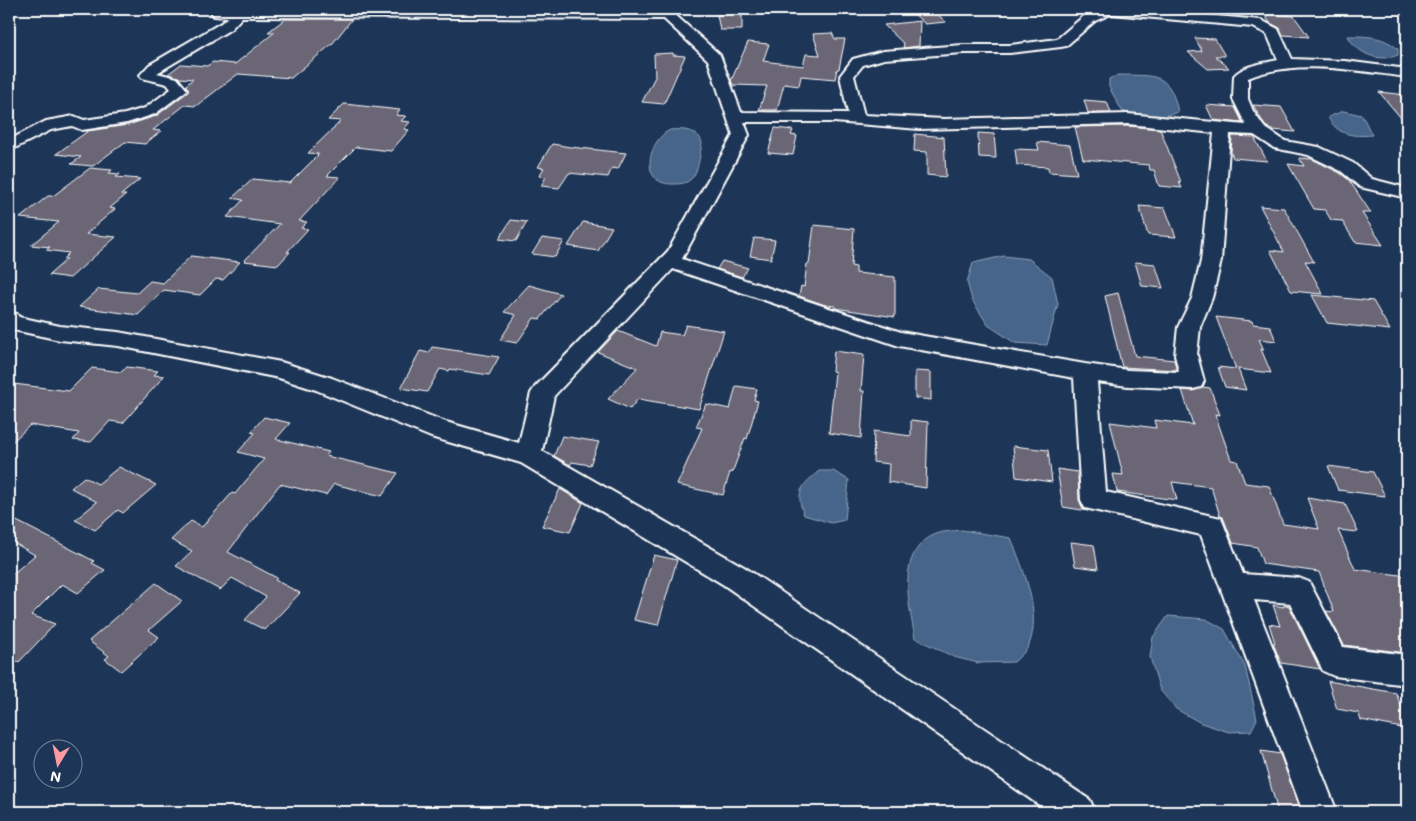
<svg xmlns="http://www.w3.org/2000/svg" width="1416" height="821" font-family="Mali,sans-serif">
<rect width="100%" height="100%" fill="#1d3557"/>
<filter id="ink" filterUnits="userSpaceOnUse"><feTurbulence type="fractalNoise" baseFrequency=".02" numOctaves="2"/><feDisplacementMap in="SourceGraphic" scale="10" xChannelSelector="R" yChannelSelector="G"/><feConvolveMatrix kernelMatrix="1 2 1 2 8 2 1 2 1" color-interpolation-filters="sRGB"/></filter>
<g filter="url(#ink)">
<path fill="#46658a" stroke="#90a3b9" d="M1348 36C1368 36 1383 36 1398 49V55C1379 63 1357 54 1348 36Z
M1118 75C1154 76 1170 71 1178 112 1159 119 1140 117 1122 111L1109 87V79Z
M1343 111 1362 115 1372 135C1353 137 1337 135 1328 117Z
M670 130C681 129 699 129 702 143 700 153 699 172 691 179 686 184 679 184 673 184 638 185 648 140 670 130Z
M1004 256 1029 259 1052 277 1058 304 1047 345 1015 343 988 325 972 300 967 282 973 263Z
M819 471H833L849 480 845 520 831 523 804 515C795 492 801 486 819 471Z
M962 530 1011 538C1023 569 1042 612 1029 645 1027 651 1019 657 1014 662L978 663 954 657 915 638C909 604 895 551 936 534 943 531 954 531 962 530Z
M1168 616 1206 619 1224 629 1245 666 1257 719 1251 731 1229 732 1201 723 1176 709 1160 690 1150 657 1153 637Z"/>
<path fill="#6a6675" stroke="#fff" d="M909 9H932L946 22 925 24Z
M724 13H742V30H720L717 15H724Z
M1264 14 1294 16 1309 37 1283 35 1280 28 1270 23Z
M285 19H352L333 43 291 78 238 74 196 106 185 105 153 130 161 131 145 144 125 142 93 166 71 164 81 157 56 154 88 131 128 125 156 116 188 92 186 85 193 79 180 78 168 74 181 64 207 66 213 62 235 64 275 32H268Z
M920 21 919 46 903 48 904 44 884 25Z
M832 33 835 39H845L839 69H837L835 79 801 76 799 86 784 84 777 110H759L767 86 733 85 731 81 748 42 769 44 763 61 803 66 806 54 820 55 813 34Z
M1195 38 1215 39 1225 56H1215L1229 68 1208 69 1188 52 1202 51Z
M673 53V55L685 56 664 104 642 102 655 77 654 54Z
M1379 92 1407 95V125Z
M1084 100 1107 102 1111 113H1088Z
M344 104 400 110 396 115 406 116 401 121 410 122 404 129 409 130 391 151 356 147 327 176 340 177 299 221 307 222 301 228 308 229 287 252H290L278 265 244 261 280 224 227 217 243 200 232 198 253 179 290 183 319 154 308 153 341 121 328 120Z
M1206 105 1235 107 1243 123 1213 120Z
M1253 105 1281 107 1295 132 1272 130 1265 126Z
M1128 126 1160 129 1181 182H1179L1182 188 1159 186 1154 170H1150L1149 165 1083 159 1075 127Z
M775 128 793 130 791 135 797 136 793 155 768 153Z
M978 133 994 134 996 158 979 157Z
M915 134 944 137 946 177 927 175V152L914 151Z
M1232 136 1254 137 1267 161 1233 158 1231 153Z
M1037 142 1070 145 1077 174 1049 172 1048 167 1017 165 1015 149 1039 150Z
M552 144 570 147 626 153 618 169 612 168 608 177 569 173 559 188 541 186 546 177 539 176 544 168 538 167Z
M1299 158 1312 159 1340 173 1349 180 1371 213H1362L1383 245 1355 242 1342 221 1331 220 1325 210 1314 209 1288 164 1304 166Z
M90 168 112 170 109 173 120 174 116 177 140 179 121 195H126L110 208 115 209 86 234 116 237 70 278 49 275 67 259H63L69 253 46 250 50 247 31 245 59 222 20 218 48 196H53Z
M1139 206 1165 208 1176 237 1148 235Z
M1260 206 1284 208 1314 262 1305 261 1323 294 1291 291 1270 250 1284 252Z
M511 220 527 222 516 241 499 239Z
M583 222 612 227 598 251 568 246Z
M814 225 854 229 851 266 856 267V273L895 277V317L835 308 836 306 825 305 799 296 801 286 804 287 807 264H809Z
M542 238 564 241 555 257 532 254Z
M754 238 775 240 771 259 750 256Z
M191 256 240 262 223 280 216 279 200 295 164 290 138 315 79 307 99 289 137 293 150 281 163 283Z
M722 261 748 268 742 277 717 269Z
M1135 262 1155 264 1163 288 1142 286Z
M529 285 561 294 540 319 534 318 517 343 500 340 516 315 504 312Z
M1118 293 1135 356 1174 360 1177 370 1122 367 1105 296Z
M1312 295 1373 301 1390 330 1327 323Z
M1216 317 1252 321 1253 324 1270 326 1276 341 1259 339 1264 350 1261 349 1271 373 1238 369 1246 390 1225 387 1218 367 1236 369Z
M686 325 724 331 699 409 638 399 630 409 608 399 637 368 598 352 618 331 656 346 660 332 682 335Z
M432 347 499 357 489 375 450 369 449 371 440 369 427 392 401 388 420 351 429 353Z
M834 351 864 355 861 391H864L861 438 829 433 835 372 832 371Z
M127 367 158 371 154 375 164 376 123 423 110 421 91 442 73 440 79 433 30 425 9 445V389L14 384 69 391 92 368 121 372Z
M915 371 931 372V400L915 398Z
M736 386 757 389 754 400 758 401 747 439 745 438 732 473 730 472 723 495 677 485 702 428 696 427 706 404 730 409Z
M1203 387 1210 388 1220 415 1215 414 1231 460 1237 461 1245 483 1269 486 1283 524 1319 529 1307 498 1345 504 1358 532 1338 530 1355 569 1407 576V653L1344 645 1326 611 1334 612 1319 572 1263 564 1257 547 1233 543 1223 517 1220 516 1211 487 1172 482 1177 500 1117 492 1113 474 1123 475 1110 422 1156 428 1154 420 1193 425 1182 390 1193 391Z
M264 417 290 423 276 439 329 452 326 456 398 473 382 496 334 484 326 495 280 484 228 552 277 578 275 580 300 593 265 630 245 620 266 597 232 578 220 590 176 566 192 551 171 540 191 521 202 527 232 493 235 494 264 459 238 452 255 433 251 432Z
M911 420 928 422 926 488 888 482 889 464 873 462 874 431 911 436Z
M562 436 599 442 590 465 572 462 570 465 554 456Z
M1013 446 1048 450 1052 482 1016 477Z
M1328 466 1373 472 1385 496 1338 490Z
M119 467 156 485 123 513 118 510 95 530 75 520 97 502 71 488 84 477 98 484Z
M1057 469 1078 472 1079 500 1083 509 1088 511 1063 507Z
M560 489 583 503 570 532 542 526Z
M9 517 94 561 92 563 105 570 78 593 62 584 31 615 55 624 19 662 9 658V577L35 555 9 540Z
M1071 542 1094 545 1098 569 1075 566Z
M654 555 677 560 658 625 634 620Z
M156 583 182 601 149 630 159 637 121 671 105 659 109 656 89 641Z
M1273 605 1284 607V605L1289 606 1320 669 1281 663 1273 643H1275L1269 624 1280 626Z
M1328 681 1396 693 1407 721V729L1361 720 1358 713 1337 709Z
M1261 751 1280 754 1301 812H1278Z"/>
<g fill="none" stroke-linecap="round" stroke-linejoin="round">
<g stroke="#fff" stroke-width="4">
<path id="minor" d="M209 9 667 11 672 12 720 55 741 112 848 113 840 76 853 59 883 51 963 45H1010L1057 39 1085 15 1101 9H1138L1261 20 1278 29 1292 59 1345 61 1407 69V77C1355 71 1298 58 1248 78V99L1253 111 1264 127 1285 141 1319 147 1353 163 1372 179 1407 188V198L1360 187 1341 171 1308 155 1274 148 1254 135 1230 134 1221 261 1212 298 1200 327 1197 355 1204 381 1201 387 1193 389 1128 386 1097 382 1106 492 1221 518 1243 574 1299 578 1309 582 1343 647 1407 655V685L1334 676 1323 671 1290 603 1254 600 1337 812H1303L1201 535 1085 508 1081 500 1074 378 899 346 673 269 554 396 542 451 744 567 1090 800 1095 812H1049L724 585 521 463 431 437 316 390 279 378 118 346 60 340 9 329V312L17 314 19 317 60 326 118 332 281 362 332 378 446 422 519 443 531 393 535 387 668 251 733 135 708 60 664 19 242 17 231 29 157 73 177 78 187 90 155 114 127 123 82 130 72 126 51 130 9 151V140L46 121 74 116 84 120 125 114 145 108 171 89 167 84 142 78 140 75 149 65 221 23 228 17 214 16ZM1111 14 1253 27 1267 34 1278 60C1265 63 1243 65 1234 76L1233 99 1246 125 1128 114 944 119 864 115 854 76 863 65 884 59 963 53H1010L1061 47 1066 46 1095 21ZM744 122H834L919 129 1128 124 1214 133 1201 261 1192 298 1178 327 1175 355 1179 372 1128 370 1085 364 901 332 682 259 749 135Z"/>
</g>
<use href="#minor" fill="#1d3557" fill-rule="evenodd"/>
</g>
</g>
<rect width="1416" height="821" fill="none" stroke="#1d3557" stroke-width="30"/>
<rect x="15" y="15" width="1386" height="791" fill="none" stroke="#fff" stroke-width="2" filter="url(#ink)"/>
<g transform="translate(58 764) rotate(190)"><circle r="24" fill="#1d3557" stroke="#77869a"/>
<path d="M0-4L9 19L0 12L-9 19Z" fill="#ff9aa2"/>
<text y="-8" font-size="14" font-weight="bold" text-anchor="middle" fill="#ffffff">N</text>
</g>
</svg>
